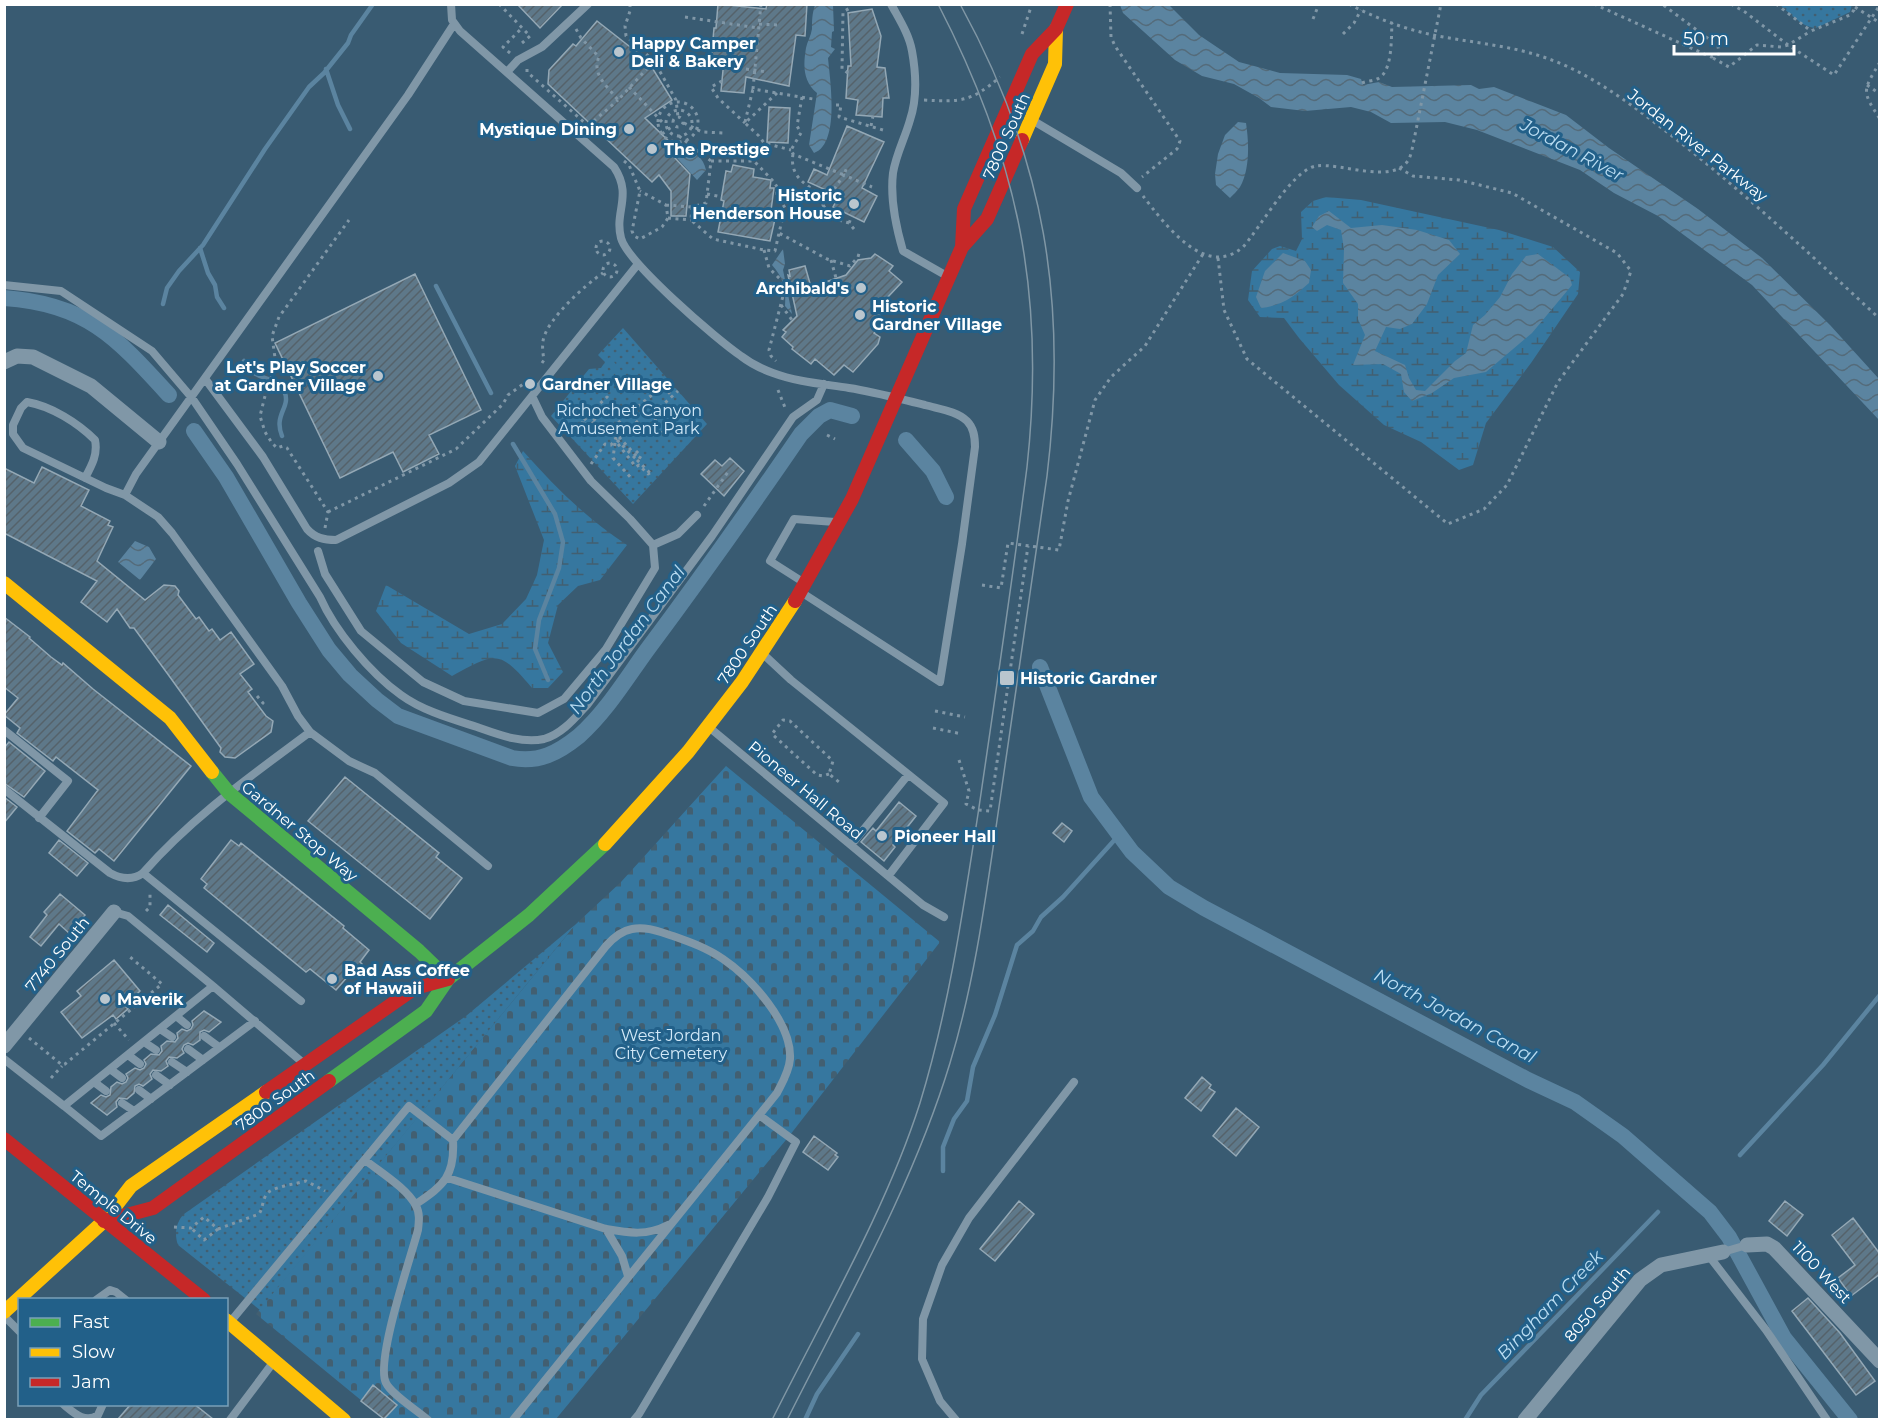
<svg xmlns="http://www.w3.org/2000/svg" width="1884" height="1424" font-family="Montserrat,sans-serif">
<defs>
<pattern id="grass-dots" width="8" height="8" patternUnits="userSpaceOnUse" patternTransform="scale(1.5)"><rect width="8" height="8" fill="#36779f"/><path d="M2 2h.1M6 6h.1" fill="none" stroke="#425f71" stroke-width="1.8" stroke-linecap="round"/></pattern>
<pattern id="wetland-marsh" width="20" height="14" patternUnits="userSpaceOnUse" patternTransform="scale(1.5)"><rect width="20" height="14" fill="#36779f"/><path d="M1 5h8M5 5V1M11 12h8M15 12V8" fill="none" stroke="#425f71"/></pattern>
<pattern id="cemetery-stones" width="16" height="16" patternUnits="userSpaceOnUse" patternTransform="scale(1.5)"><rect width="16" height="16" fill="#36779f"/><path d="M2 7V4a2 2 0 0 1 4 0v3zM10 15v-3a2 2 0 0 1 4 0v3z" fill="#425f71"/></pattern>
<pattern id="water-waves" width="16" height="10" patternUnits="userSpaceOnUse" patternTransform="scale(1.5)"><rect width="16" height="10" fill="#5b84a0"/><path d="M0 5q4-4 8 0t8 0" fill="none" stroke="#546b7a"/></pattern>
<pattern id="building-hatch" width="6" height="6" patternUnits="userSpaceOnUse" patternTransform="scale(1.5)"><rect width="6" height="6" fill="#5e7889"/><path d="M-1 1l2-2M0 6l6-6M5 7l2-2" fill="none" stroke="#55626a"/></pattern>
</defs>
<rect width="100%" height="100%" fill="#395b72"/>
<path fill="url(#grass-dots)" d="M1852 4 1850 12 1816 28C1801 27 1791 14 1780 5Z
M623 328 707 424 633 504 551 416 589 369 601 368 605 362 598 355Z
M576 924 260 1310 178 1245C174 1234 176 1222 184 1214L466 1016Z"/>
<path fill="url(#wetland-marsh)" d="M1326 197 1361 200 1499 230 1553 247 1580 272 1578 294 1531 363 1486 423 1473 465 1459 470 1421 442 1384 425 1339 385 1299 338 1284 318 1260 317 1248 300 1252 271 1272 249 1280 246 1296 251 1302 239 1301 212 1313 201Z
M523 451C555 487 587 519 627 545L600 580 578 586 558 605 548 643 563 672 548 688H532C499 649 496 652 452 676L401 643 376 611 386 585 469 634 502 624 526 599 537 575 544 540 515 466Z"/>
<path fill="url(#cemetery-stones)" d="M726 766 940 942 790 1135 556 1419H384L256 1314 576 924 621 882Z"/>
<path fill="#36779f" d="M610 357 638 391 632 395 605 362Z"/>
<path fill="url(#water-waves)" d="M815 5H833L834 31 832 32 831 47 835 49 828 58C830 80 840 144 814 153L809 145 817 93C803 81 803 66 806 48 807 42 811 36 812 29 812 21 812 14 815 5Z
M1120 5H1169L1199 35 1239 62 1280 73 1347 75 1361 79 1363 85 1379 82 1392 87 1471 85 1479 89 1494 87 1566 115 1609 148 1698 209 1762 258 1830 325 1879 379V420L1752 285 1658 216 1614 193 1580 170 1477 130 1445 122 1391 123 1371 112 1351 107 1305 111 1271 107 1259 98 1234 84 1202 76 1175 60 1123 13Z
M1238 122 1246 123C1249 142 1250 170 1240 187 1237 191 1233 195 1230 198L1216 185 1215 174 1218 154 1225 135Z
M683 150C696 153 703 157 706 170L697 180 677 158Z
M1329 211 1351 228 1382 225 1417 230 1449 240 1460 254 1438 275 1427 304 1412 324 1400 329 1386 327 1375 351 1405 365 1409 378 1416 390 1425 391 1455 361 1466 353 1473 325 1485 315 1500 297 1512 274 1526 256 1538 254 1570 278 1572 285 1532 333 1486 372 1454 378 1432 393 1412 401 1404 392 1401 374 1383 364 1353 365 1365 335 1358 319V304L1343 283 1344 249 1341 230 1327 225 1317 231 1312 227 1319 216Z
M783 249 785 264 783 270 792 314 785 306C786 288 784 279 772 265Z
M1283 253 1305 261 1311 270 1309 283C1293 297 1284 305 1261 308L1256 297 1265 271Z
M135 541 149 547 156 559 140 580 118 562Z"/>
<g fill="none" stroke-linecap="round" stroke-linejoin="round">
<path stroke="#5b84a0" stroke-width="4.5" d="M326 69 338 105 350 129
M200 248 208 273 215 285 217 297 224 308
M436 286 491 393
M163 304 167 288 179 271 203 245 265 149 309 87 324 73 348 43 351 35 373 4
M244 361C247 364 249 370 253 372 263 381 278 377 284 391 292 407 273 414 282 436
M513 444 555 514 563 542 559 568 539 620 535 649 548 680
M1740 1155 1823 1065 1880 995
M943 1171V1147L954 1119 967 1101 973 1067 995 1015 1017 945 1033 931 1041 917 1063 897 1119 835
M805 1420 817 1394 858 1334
M1465 1420 1481 1395 1658 1212"/>
<path stroke="#5b84a0" stroke-width="16" d="M4 298C87 304 116 337 169 395
M194 431 226 477 299 603 329 650 350 675 377 700 398 716 512 758C539 763 558 753 579 736 606 712 626 679 647 650 700 579 751 507 801 434L819 416 830 410 852 416
M906 440 933 471 946 497
M1040 667 1091 797 1132 852 1169 887 1204 908 1528 1080 1575 1102 1623 1136 1710 1212 1729 1237 1784 1338 1850 1420"/>
</g>
<path fill="url(#building-hatch)" stroke="#94a8b5" stroke-width="1.5" d="M517 4H563L540 28Z
M718 4 766 9 767 4H807L805 36 796 35 789 86 746 77 744 93 721 91 724 60 711 63 714 28H716Z
M872 9 881 36 877 67 885 68 889 98H883L882 117 856 115 858 100 846 98 848 66H851L848 13Z
M597 21 648 61 672 100 645 118 680 152 675 158 690 174 686 216H671V191L659 175 652 182 548 84 549 70 573 44 576 46Z
M769 107 790 108 788 143 767 142Z
M847 126 884 142 862 188 877 196 864 222 833 207 839 196 808 182 814 169 827 175Z
M733 165 754 169 753 177 771 180 770 188H774L770 218 775 219 770 241 718 232 724 201 721 200 726 171 731 172Z
M875 254 893 266 889 271 902 282 887 298 892 302 879 316 884 320 874 333 880 337 878 344 853 372 844 365 834 375 815 359 811 364 792 349 793 347 782 337 786 332 783 330 797 316 788 275 790 276 789 270 805 266 811 287 846 275 858 260 871 258Z
M415 274 481 410 429 435 439 454 403 472 393 452 340 478 275 343Z
M730 458 744 471 724 496 701 474 715 460 722 466Z
M42 467 89 490 81 506 110 521 108 525 113 527 97 561 145 600 164 585 175 586 179 591 178 595 196 619 199 617 209 631 212 629 220 640 231 632 254 664 240 674 252 689 248 692 266 716 273 721 271 732 235 758 225 757 220 752 221 748 167 673 134 628H130L117 609 107 622 81 602 97 581 4 533V468L34 483Z
M4 617 30 637 29 638 51 657 62 665 63 663 93 689 191 766 114 861 99 849 95 853 67 831 98 790 56 757 53 761 17 733 20 728 4 715 18 698 4 687Z
M9 742 45 771 24 797 4 783V748Z
M345 777 439 853 436 857 462 878 430 919 308 821Z
M4 797 17 807 4 823Z
M899 802 916 816 893 845 895 847 884 861 861 842 873 828 876 831Z
M1062 823 1072 831 1064 842 1053 833Z
M59 840 88 863 77 876 49 853Z
M231 840 239 846 241 843 344 926 343 928 369 950 360 962 362 964 351 977 349 975 336 990 310 969 306 972 204 888 207 884 201 879Z
M60 894 85 915 69 933 59 924 41 946 30 937 47 915 44 912Z
M168 905 214 943 207 952 160 915Z
M114 960 140 991 125 1006 128 1009 116 1019 113 1015 82 1038 61 1012 81 996 77 991Z
M204 1011 221 1022 209 1032 204 1030 200 1032V1040L193 1045 188 1043 184 1045 182 1049 184 1053 177 1058 169 1057 166 1061 168 1066 161 1071 153 1070 150 1074 152 1079 143 1086 139 1084 135 1086 134 1093 127 1099 119 1098 116 1102 117 1107 107 1115 91 1103 101 1095 106 1097 110 1095 111 1087 117 1082 122 1084 126 1082 128 1078 126 1074 135 1068 140 1070 144 1068 146 1064 144 1060 151 1054 159 1055 162 1051 161 1046 167 1041 175 1042 178 1038 177 1033 182 1029 187 1031 191 1029 193 1025 192 1021Z
M1202 1077 1211 1085 1209 1088 1215 1092 1201 1111 1185 1098Z
M1236 1108 1259 1127 1236 1156 1213 1136Z
M814 1136 837 1153 835 1155 838 1157 828 1170 803 1152Z
M1019 1201 1034 1214 995 1261 980 1249Z
M1785 1201 1803 1215 1787 1236 1769 1221Z
M1853 1218 1880 1254V1274L1851 1296 1838 1278 1855 1265 1832 1235Z
M1808 1298 1840 1333 1875 1381 1856 1395 1792 1311Z
M373 1385 397 1405 384 1419 361 1401Z
M131 1404H194L213 1419H118Z"/>
<g fill="none" stroke-linecap="round" stroke-linejoin="round">
<path stroke="#8097a7" stroke-width="3" stroke-dasharray="3 4.5" stroke-linecap="butt" d="M499 4 530 36
M630 4V11L625 26 626 36 654 61 676 100 678 117
M761 4 753 89 813 99
M1110 4 1111 37 1115 46 1180 141 1177 149 1142 177
M1349 4C1377 19 1407 30 1438 36 1475 43 1514 46 1549 59 1592 74 1636 108 1672 136 1745 193 1812 256 1880 319
M1594 4 1711 57 1719 54 1718 46 1662 4
M1731 4 1745 12 1788 45 1834 75 1880 5
M1776 4 1811 31 1850 15 1854 10 1855 4
M1855 7 1880 23
M685 17 758 28
M1313 19 1319 4
M759 24 778 25
M576 29 581 38 599 57C591 74 608 87 618 100L654 61
M1022 34 1032 4
M1343 34 1354 23 1361 10
M522 43 530 36 534 37
M510 53 503 47 522 28
M1713 58 1729 67 1757 45 1781 47 1788 45 1811 31
M1880 62C1863 91 1861 90 1880 119
M527 69V72L594 131
M746 69 767 72
M848 73 842 69 843 12 850 8V4
M722 81 711 87 718 98 745 123
M1362 83C1367 81 1373 81 1377 79 1393 73 1391 38 1392 23
M1867 85 1880 94
M629 87 665 125
M777 93 745 123 759 136 764 143 791 150
M802 97 797 126 801 133 791 150 793 154 844 175 847 167
M924 100C961 102 971 102 1000 77
M658 122a20 20 0 1 1 40 0a20 20 0 1 1-40 0Z
M836 105H841L839 117 883 130
M666 123a13 13 0 1 1 26 0a13 13 0 1 1-26 0Z
M673 122a5 5 0 1 1 10 0a5 5 0 1 1-10 0Z
M745 122 753 89
M684 123 702 132 723 133
M588 126 618 100
M871 126 873 116
M662 134 674 125
M679 136 711 161 706 203 692 207 691 220 713 239 764 250 775 251 779 233
M793 154C789 178 808 186 826 198
M624 161 629 165 640 191 632 231 634 236 640 239 662 227 668 218 666 205 640 191
M711 161H754L774 182 777 187V194L785 208 779 233 827 259 850 266 858 257 860 250
M707 194 722 197
M1143 196C1164 223 1205 280 1243 247 1260 228 1292 170 1316 166 1340 162 1394 186 1409 159 1411 155 1412 149 1413 145L1441 4
M666 205 692 207
M770 213 783 216
M668 218 691 220
M849 223 852 216
M854 229 849 223C836 220 830 216 823 205L844 175 872 187
M596 248a7 7 0 1 1 14 0a7 7 0 1 1-14 0Z
M764 250 769 268 780 279 783 296 769 350 771 356 776 361
M1218 258 1224 310 1247 359 1448 524 1484 509 1507 485 1558 382 1623 294 1631 271 1617 253 1512 193 1459 180 1413 176 1399 168
M831 260 836 278
M603 270a7 7 0 1 1 14 0a7 7 0 1 1-14 0Z
M781 305 792 320
M542 363 544 360C543 354 542 347 543 341 546 320 586 284 603 273
M663 386 672 396
M778 390 786 410
M587 416 601 432 604 430 591 416
M584 418 599 434 597 435 586 424 580 430H576L583 422 582 420 607 397 625 417 669 381
M638 421 616 439 637 460 639 459
M664 433 655 422 657 410 678 391
M827 435 835 439
M619 437 639 459 641 456
M615 443 613 458 632 479
M618 444 636 467 639 465 648 474 650 473
M636 451 641 456
M637 460 650 473
M591 464 605 444 611 445 616 439 610 430 625 417
M704 506 728 472
M328 512 456 449 503 404 508 395 529 380
M325 528 328 512 287 448 283 446 277 448 272 443 265 432 260 416 267 388 276 365 272 336 279 317 349 220
M982 585 1001 588 1008 543 1059 550 1068 501 1095 400 1111 377 1145 346 1203 254
M257 696 263 703 259 706
M935 711 965 717
M933 728 962 734
M959 760 969 791 966 804 978 810 990 811 1028 546
M829 774 823 776 817 775 772 734 783 720 790 721 833 761 829 774 839 782
M146 911 150 907V893
M114 1023 129 1040
M29 1038 62 1065 65 1064 162 984 130 957
M51 1078 62 1066
M174 1227 191 1228 204 1217 218 1229 204 1240 191 1228
M218 1229 259 1214C263 1208 262 1202 266 1195 270 1187 296 1184 306 1181L325 1191"/>
<path stroke="#8097a7" stroke-width="8" d="M451 4 452 20 460 31 614 167C633 196 614 211 621 238 627 262 717 340 741 356 750 363 762 369 773 373 797 382 824 384 849 388 875 392 900 399 925 405 939 409 957 411 967 421 974 428 975 437 975 447L962 544 940 682 804 594
M891 4C899 19 909 34 912 51 916 73 917 99 910 120 905 138 896 154 893 173 890 198 896 227 903 251L947 276
M507 72 518 60 542 47 588 4
M1032 120 1121 173 1137 188
M4 285 61 291 152 351 192 398 237 464 320 597C335 631 370 673 401 695 423 711 452 719 477 727 497 734 522 744 544 739 562 734 575 718 587 705L712 536 793 417 817 400 824 384
M206 380 263 457 307 529C315 538 324 540 336 540L449 483 479 462 638 264
M85 478C92 465 98 454 95 440 78 423 51 406 27 402L21 408 13 425V434L23 448 106 488 125 495
M653 545 678 534 697 515
M318 551 325 574 361 631 423 682 464 701 538 713 564 699 606 649 655 568 653 545 630 519 591 481 542 417 532 396
M803 582 770 561 794 519 835 522
M763 654 791 680 944 803 889 875
M710 728 923 905 944 917
M4 730 68 781 39 818
M310 732 349 761 375 773 488 866
M4 789 110 873C121 879 132 881 143 873L301 1001
M851 845 908 775
M143 873C192 817 251 776 310 732L298 716 282 686 172 533 158 517 125 495 136 474 408 95 454 24
M114 912 128 916 213 986 302 1062
M176 1016 187 1025
M160 1029 172 1037
M204 1036 219 1047
M144 1042 156 1050
M188 1049 203 1060
M128 1055 140 1064
M4 1059 64 1106 213 986
M172 1062 187 1072
M110 1069 122 1078
M156 1075 170 1085
M94 1082 106 1091
M139 1090 151 1099
M122 1103 134 1111
M64 1106 101 1136 255 1021
M365 1160C380 1172 408 1189 416 1206 420 1213 419 1221 418 1230 411 1257 375 1361 386 1383 392 1395 417 1410 428 1420
M448 1178 606 1229C629 1233 647 1236 668 1225
M416 1204C444 1185 455 1176 453 1140L606 946C613 938 621 931 632 929 646 926 660 932 673 936 690 942 707 948 723 959 751 978 792 1023 790 1059 789 1072 782 1083 777 1093L513 1420
M606 1229 622 1256 628 1276
M1723 1252 1747 1245
M1709 1256 1766 1330 1827 1420
M96 1300 110 1290 116 1292 126 1300
M4 1316 20 1332
M231 1321 409 1106 453 1140
M63 1404C74 1413 85 1424 98 1415L103 1404
M230 1420 272 1364
M634 1420 639 1414 768 1197 796 1142 759 1115
M956 1420 940 1401 922 1359 923 1319 942 1265 969 1218 1074 1082"/>
<path stroke="#8097a7" stroke-width="15" d="M4 362 17 356 33 357 91 386 159 442
M4 1046 114 912
M1747 1245 1767 1244 1774 1248 1880 1361
M1525 1420 1640 1280 1661 1265 1723 1252"/>
<path stroke="#4caf50" stroke-width="14" d="M212 772 229 793 419 951 448 979
M329 1081 426 1011 448 979 529 915 605 844"/>
<path stroke="#ffc107" stroke-width="14" d="M1022 140 1055 64 1056 29
M4 583 170 718 212 772
M605 844 688 752 742 682 795 601
M4 1312 104 1221 131 1186 266 1092
M226 1320 344 1420"/>
<path stroke="#c62828" stroke-width="14" d="M962 247 964 209 1032 54 1056 29 1067 4
M795 601 852 499 962 247 987 219 1022 140
M266 1092 415 988 448 979
M4 1139 204 1300
M104 1221 153 1208 329 1081"/>
<path stroke="#8097a5" stroke-width="1.5" d="M772 1420C822 1319 886 1210 920 1103 949 1008 963 911 978 814 995 698 1012 583 1027 467 1046 294 1018 159 938 4
M787 1420C845 1304 912 1188 950 1063 976 978 987 888 1000 800 1016 692 1032 584 1047 476 1068 302 1045 159 960 4"/>
</g>
<g fill="#bac6ce" stroke="#226089" stroke-width="2">
<circle cx="619" cy="52" r="6"/>
<circle cx="629" cy="129" r="6"/>
<circle cx="652" cy="149" r="6"/>
<circle cx="854" cy="204" r="6"/>
<circle cx="861" cy="288" r="6"/>
<circle cx="860" cy="315" r="6"/>
<circle cx="378" cy="376" r="6"/>
<circle cx="530" cy="384" r="6"/>
<rect x="999" y="670" width="16" height="16" rx="3"/>
<circle cx="882" cy="836" r="6"/>
<circle cx="332" cy="979" r="6"/>
<circle cx="105" cy="999" r="6"/>
</g>
<g text-anchor="middle" stroke-width="6" stroke-linejoin="round" paint-order="stroke">
<g font-size="16" font-weight="bold" fill="#fff" stroke="#226089" text-anchor="start">
<text x="631" y="49">Happy Camper<tspan x="631" dy="18">Deli &amp; Bakery</tspan></text>
<text x="617" y="135" text-anchor="end">Mystique Dining</text>
<text x="664" y="155">The Prestige</text>
<text x="842" y="201" text-anchor="end">Historic<tspan x="842" dy="18">Henderson House</tspan></text>
<text x="849" y="294" text-anchor="end">Archibald's</text>
<text x="872" y="312">Historic<tspan x="872" dy="18">Gardner Village</tspan></text>
<text x="366" y="373" text-anchor="end">Let's Play Soccer<tspan x="366" dy="18">at Gardner Village</tspan></text>
<text x="542" y="390">Gardner Village</text>
<text x="1020" y="684">Historic Gardner</text>
<text x="894" y="842">Pioneer Hall</text>
<text x="344" y="976">Bad Ass Coffee<tspan x="344" dy="18">of Hawaii</tspan></text>
<text x="117" y="1005">Maverik</text>
</g>
<g font-size="16" fill="#fff" stroke="#226089">
<text transform="translate(1006 136) rotate(-66)" y="6">7800 South</text>
<text transform="translate(1698 145) rotate(38)" y="6">Jordan River Parkway</text>
<text transform="translate(747 644) rotate(-56)" y="6">7800 South</text>
<text transform="translate(806 790) rotate(40)" y="6">Pioneer Hall Road</text>
<text transform="translate(300 831) rotate(40)" y="6">Gardner Stop Way</text>
<text transform="translate(57 954) rotate(-51)" y="6">7740 South</text>
<text transform="translate(275 1100) rotate(-36)" y="6">7800 South</text>
<text transform="translate(114 1207) rotate(39)" y="6">Temple Drive</text>
<text transform="translate(1822 1272) rotate(47)" y="6">1100 West</text>
<text transform="translate(1597 1304) rotate(-50)" y="6">8050 South</text>
</g>
<g font-size="16" fill="#d3e9f8" stroke="#226089">
<text x="629" y="416">Richochet Canyon<tspan x="629" dy="18">Amusement Park</tspan></text>
<text x="671" y="1041">West Jordan<tspan x="671" dy="18">City Cemetery</tspan></text>
</g>
<g font-size="18" font-style="italic" fill="#badcf1" stroke="#226089">
<text transform="translate(1572 150) rotate(28)" y="6">Jordan River</text>
<text transform="translate(627 640) rotate(-53)" y="6">North Jordan Canal</text>
<text transform="translate(1455 1016) rotate(28)" y="6">North Jordan Canal</text>
<text transform="translate(1550 1305) rotate(-46)" y="6">Bingham Creek</text>
</g>
</g>
<rect width="1884" height="1424" fill="none" stroke="#ffffff" stroke-width="12"/>
<rect x="18" y="1298" width="210" height="108" fill="#226089" stroke="#7aa0b8" stroke-width="1.5"/>
<rect x="30" y="1318" width="30" height="9" fill="#4caf50" stroke="#7aa0b8" stroke-width="1.5"/>
<text x="72" y="1328" font-size="18" fill="#ffffff">Fast</text>
<rect x="30" y="1348" width="30" height="9" fill="#ffc107" stroke="#7aa0b8" stroke-width="1.5"/>
<text x="72" y="1358" font-size="18" fill="#ffffff">Slow</text>
<rect x="30" y="1378" width="30" height="9" fill="#c62828" stroke="#7aa0b8" stroke-width="1.5"/>
<text x="72" y="1388" font-size="18" fill="#ffffff">Jam</text>
<path d="M1674 45v9h120v-9" fill="none" stroke="#ffffff" stroke-width="3"/>
<text x="1683" y="45" font-size="18" fill="#ffffff" stroke="#226089" stroke-width="4.5" paint-order="stroke">50 m</text>
</svg>
